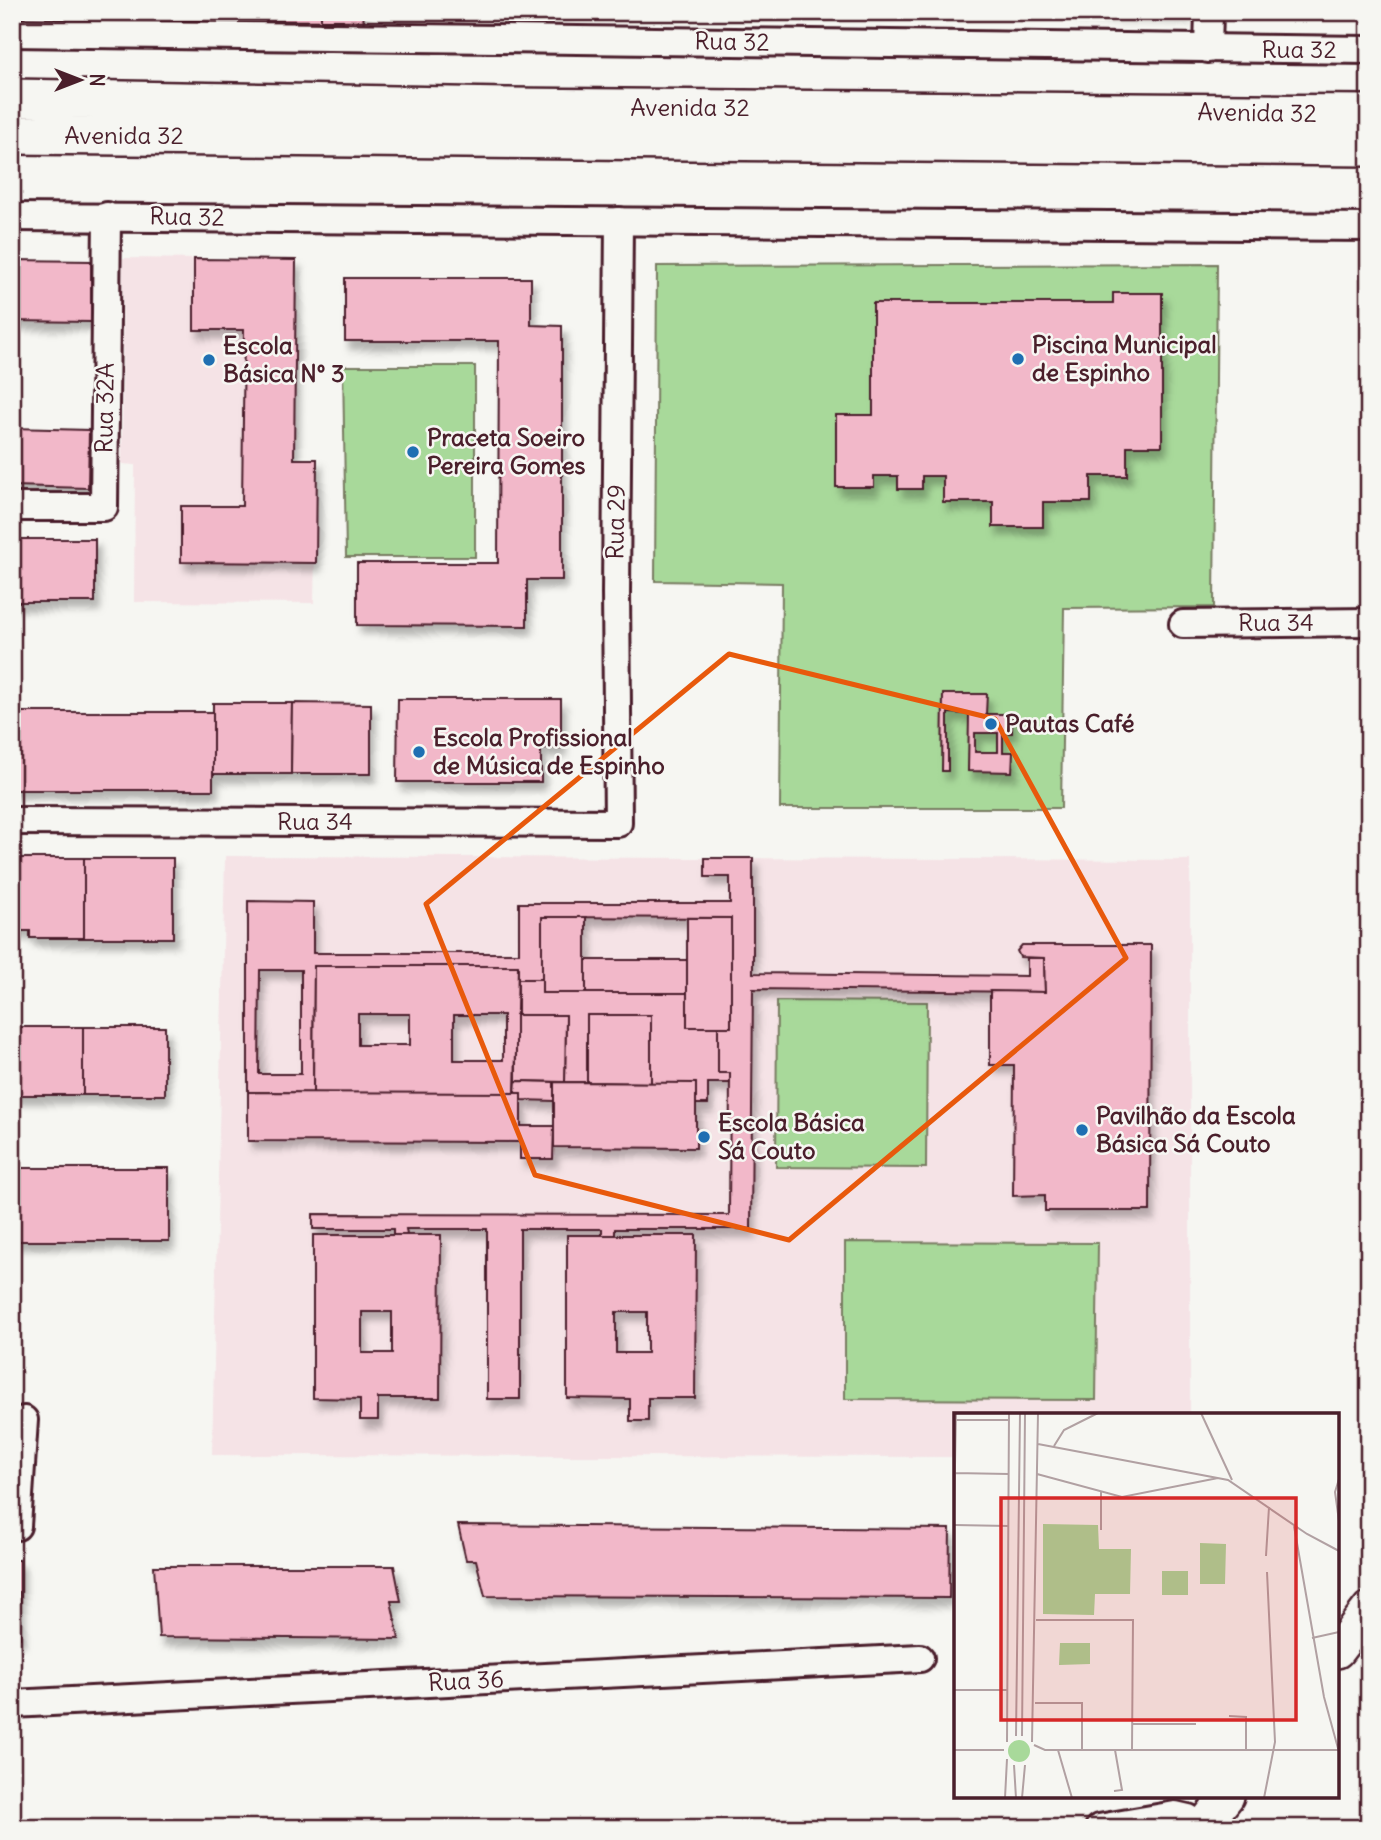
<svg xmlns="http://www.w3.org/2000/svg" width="1381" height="1840" font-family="Delius,sans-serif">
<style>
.built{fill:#f5e3e6}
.green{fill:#a8d99a;stroke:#797c62;stroke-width:2}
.building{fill:#f2b8c9;stroke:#4a1f2b;stroke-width:2;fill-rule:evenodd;filter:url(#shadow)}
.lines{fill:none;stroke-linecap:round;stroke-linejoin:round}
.minor-casing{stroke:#4a1f2b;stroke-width:32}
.tertiary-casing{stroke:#4a1f2b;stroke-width:38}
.secondary-casing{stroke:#4a1f2b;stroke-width:42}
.minor{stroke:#f6f6f2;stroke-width:26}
.tertiary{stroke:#f6f6f2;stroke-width:33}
.secondary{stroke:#f6f6f2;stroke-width:37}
.marked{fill:none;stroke:#e8590c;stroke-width:5;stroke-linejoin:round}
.poi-dot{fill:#1f6fb2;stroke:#f6f6f2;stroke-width:2.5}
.labels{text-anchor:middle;stroke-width:5;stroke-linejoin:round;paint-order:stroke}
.street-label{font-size:24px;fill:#4a1f2b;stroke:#f6f6f2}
.poi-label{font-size:24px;font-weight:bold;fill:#4a1f2b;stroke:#f6f6f2;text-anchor:start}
.inset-road{fill:none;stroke:#b1a0a2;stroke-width:2}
.view{fill:#d62828;fill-opacity:0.15;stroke:#d62828;stroke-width:3.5}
.inset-edge{fill:none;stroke:#4a1f2b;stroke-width:3.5}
</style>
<defs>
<filter id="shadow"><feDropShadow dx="4.5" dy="8" stdDeviation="3.5" flood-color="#0004"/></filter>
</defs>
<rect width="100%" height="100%" fill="#f6f6f2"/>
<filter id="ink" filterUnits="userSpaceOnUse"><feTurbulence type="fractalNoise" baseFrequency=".0143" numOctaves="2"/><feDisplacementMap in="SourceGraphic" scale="14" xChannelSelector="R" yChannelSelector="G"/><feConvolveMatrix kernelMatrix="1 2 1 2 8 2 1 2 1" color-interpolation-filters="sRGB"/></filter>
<g filter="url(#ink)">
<g class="built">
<path d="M 123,258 L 296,260 L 294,459 L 317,459 L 314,603 L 134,602 L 135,465 L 122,464 Z"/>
<path d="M 225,856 L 1190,860 L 1190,1415 L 956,1415 L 956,1457 L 212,1455 Z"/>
</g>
<g class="green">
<path d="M 1217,264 L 1214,607 L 1064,608 L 1061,808 L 780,808 L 782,583 L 655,581 L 657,266 Z"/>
<path d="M 343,366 L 475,366 L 475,557 L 346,557 Z"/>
<path d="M 777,1001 L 927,1002 L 926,1168 L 776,1167 Z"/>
<path d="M 845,1242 L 1098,1243 L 1096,1400 L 845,1399 Z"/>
</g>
<g class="building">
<path d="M 216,12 L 321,12 L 321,26 L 216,25 Z"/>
<path d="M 321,12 L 363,12 L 364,27 L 343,27 L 343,20 L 321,20 Z"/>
<path d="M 1072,12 L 1186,12 L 1186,14 Z"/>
<path d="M 194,259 L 296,260 L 294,459 L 317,459 L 316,563 L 181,562 L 181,506 L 242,506 L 244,330 L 194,330 Z"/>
<path d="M 12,260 L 91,261 L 91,322 L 12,321 Z"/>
<path d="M 345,278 L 531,278 L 531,325 L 562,326 L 562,580 L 527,580 L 527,626 L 357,625 L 357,563 L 498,563 L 499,341 L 345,341 Z"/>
<path d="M 1113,293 L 1162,293 L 1162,446 L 1127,446 L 1127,476 L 1091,476 L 1091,502 L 1043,502 L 1043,527 L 993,527 L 993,502 L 943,502 L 943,476 L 922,476 L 922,489 L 898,489 L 898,476 L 874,476 L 874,487 L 836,487 L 836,415 L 873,415 L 873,303 L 1113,303 Z"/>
<path d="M 12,428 L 89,430 L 88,488 L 12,486 Z"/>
<rect x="12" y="539" width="83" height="63"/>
<path d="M 943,694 L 987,694 L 986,714 L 1012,714 L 1012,733 L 1003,733 L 1003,752 L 1013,752 L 1012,772 L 968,771 L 969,714 L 948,713 L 948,771 L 942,771 ZM 975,733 L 998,733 L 998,752 L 975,752 Z"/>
<path d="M 398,699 L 561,699 L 561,748 L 541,748 L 541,782 L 397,782 Z"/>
<path d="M 213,703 L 292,703 L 291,774 L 213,774 Z"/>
<path d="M 292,703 L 371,704 L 371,774 L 291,774 Z"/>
<rect x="12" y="712" width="201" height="78"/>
<path d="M 12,858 L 84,858 L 84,938 L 30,938 L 30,931 L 12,931 Z"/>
<rect x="84" y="858" width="89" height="80"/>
<path d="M 705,858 L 753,858 L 753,973 L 1027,976 L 1027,958 L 1044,958 L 1045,992 L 753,989 L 751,1229 L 615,1229 L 615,1235 L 602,1235 L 602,1229 L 520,1229 L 520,1399 L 487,1399 L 487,1229 L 406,1229 L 407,1235 L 393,1235 L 393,1229 L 313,1229 L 313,1214 L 729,1215 L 730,1073 L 718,1073 L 718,1027 L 731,1027 L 731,918 L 542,917 L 542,979 L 518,979 L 518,966 L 314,966 L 313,1093 L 248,1092 L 248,901 L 313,902 L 313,953 L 519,953 L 519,903 L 730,903 L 730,877 L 705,877 ZM 260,970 L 301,970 L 301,1074 L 259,1074 Z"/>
<rect x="542" y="917" width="44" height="76"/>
<rect x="687" y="918" width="44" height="109"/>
<path d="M 1022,945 L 1151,945 L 1150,1211 L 1045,1211 L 1045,1195 L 1013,1196 L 1014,1065 L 990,1065 L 990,991 L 1045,992 L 1044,958 L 1020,957 L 1017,951 Z"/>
<rect x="586" y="960" width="101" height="33"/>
<path d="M 314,966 L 518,966 L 515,1093 L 313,1093 ZM 358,1014 L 410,1014 L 410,1045 L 358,1045 ZM 454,1015 L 503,1015 L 503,1060 L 454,1060 Z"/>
<path d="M 518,979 L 542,979 L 542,993 L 687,993 L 687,1027 L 718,1027 L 718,1073 L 730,1073 L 730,1083 L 708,1083 L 708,1104 L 696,1104 L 696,1083 L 651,1083 L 651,1015 L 587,1015 L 587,1082 L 565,1082 L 566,1015 L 518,1015 Z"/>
<path d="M 516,1015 L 566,1015 L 565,1082 L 516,1081 Z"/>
<path d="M 587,1015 L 651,1015 L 651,1083 L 587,1082 Z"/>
<rect x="12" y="1027" width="71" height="68"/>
<rect x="83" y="1027" width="82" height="68"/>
<path d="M 516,1081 L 554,1082 L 554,1101 L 521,1100 L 521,1093 L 515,1093 Z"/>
<path d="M 554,1082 L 696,1083 L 696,1148 L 554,1147 Z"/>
<path d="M 248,1092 L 521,1093 L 521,1126 L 554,1126 L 553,1159 L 520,1159 L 520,1142 L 248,1141 Z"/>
<rect x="12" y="1168" width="157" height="73"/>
<path d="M 313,1235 L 441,1235 L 440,1398 L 378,1398 L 378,1420 L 360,1420 L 360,1399 L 313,1398 ZM 362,1312 L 392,1312 L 392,1353 L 362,1353 Z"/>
<path d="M 567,1235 L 696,1235 L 695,1398 L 648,1398 L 648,1421 L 630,1421 L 630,1399 L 567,1398 ZM 616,1312 L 647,1312 L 647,1353 L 616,1353 Z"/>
<path d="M 458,1525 L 950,1529 L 949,1598 L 485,1596 L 476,1560 L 466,1560 Z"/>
<rect x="12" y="1560" width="8" height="78"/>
<path d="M 154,1566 L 394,1566 L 401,1601 L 391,1601 L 399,1639 L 159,1637 Z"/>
</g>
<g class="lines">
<g class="minor-casing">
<g id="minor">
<path d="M 12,33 L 1369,50"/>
<path d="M 1208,49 L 1209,12"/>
<path d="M 12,217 L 1369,227"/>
<path d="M 12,507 L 104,507 L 107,216"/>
<path d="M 1183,624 L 1369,622"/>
<path d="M 12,821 L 618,823 L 616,593 L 619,221"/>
<path d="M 12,1526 L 17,1526 L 24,1420"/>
<path d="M 12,1704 L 920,1658"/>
<path d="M 1099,1828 L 1175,1815 L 1188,1818 L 1203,1827"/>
</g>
</g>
<g class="tertiary-casing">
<g id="tertiary">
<path d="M 1337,1651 L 1369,1609"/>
<path d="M 1202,1828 L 1227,1796"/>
</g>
</g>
<g class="secondary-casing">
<g id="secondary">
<path d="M 12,98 L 506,107 L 1369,114"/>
<path d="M 12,135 L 1369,147"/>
</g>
</g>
<use href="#minor" class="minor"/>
<use href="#tertiary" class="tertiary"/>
<use href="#secondary" class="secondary"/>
</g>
</g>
<path class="marked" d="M 729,654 L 995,719 L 1126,958 L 789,1240 L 535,1175 L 426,904 Z"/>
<g class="poi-dot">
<circle cx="1018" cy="359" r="7"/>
<circle cx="209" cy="360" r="7"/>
<circle cx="413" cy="452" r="7"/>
<circle cx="991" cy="724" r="7"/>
<circle cx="419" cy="752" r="7"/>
<circle cx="1082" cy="1130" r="7"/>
<circle cx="704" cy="1137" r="7"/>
</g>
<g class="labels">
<g class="street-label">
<text transform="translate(732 42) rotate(1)" y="8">Rua 32</text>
<text x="1299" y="58">Rua 32</text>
<text x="690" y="116">Avenida 32</text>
<text transform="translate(1257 113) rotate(1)" y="8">Avenida 32</text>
<text x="124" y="144">Avenida 32</text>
<text transform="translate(187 217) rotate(1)" y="8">Rua 32</text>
<text transform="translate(105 408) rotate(-89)" y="8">Rua 32A</text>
<text transform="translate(616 522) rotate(-89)" y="8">Rua 29</text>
<text x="1276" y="631">Rua 34</text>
<text x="315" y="830">Rua 34</text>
<text transform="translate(466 1681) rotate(-3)" y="8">Rua 36</text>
</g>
<g class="poi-label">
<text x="1032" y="353">Piscina Municipal<tspan x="1032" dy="28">de Espinho</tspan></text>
<text x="223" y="354">Escola<tspan x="223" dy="28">Básica Nº 3</tspan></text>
<text x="427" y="446">Praceta Soeiro<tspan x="427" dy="28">Pereira Gomes</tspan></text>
<text x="1005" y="732">Pautas Café</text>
<text x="433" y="746">Escola Profissional<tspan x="433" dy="28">de Música de Espinho</tspan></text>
<text x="1096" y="1124">Pavilhão da Escola<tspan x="1096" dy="28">Básica Sá Couto</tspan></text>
<text x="718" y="1131">Escola Básica<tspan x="718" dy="28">Sá Couto</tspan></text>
</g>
</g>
<g transform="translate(954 1413)">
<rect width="385" height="385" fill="#f6f6f2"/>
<path d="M 89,111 L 144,112 L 145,136 L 177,136 L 176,181 L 141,181 L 140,202 L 89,201 ZM 246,130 L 272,131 L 271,171 L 246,171 ZM 208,158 L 234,158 L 234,182 L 208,182 ZM 106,230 L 136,230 L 136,251 L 105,252 ZM54 338a11 11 0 1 1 22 0a11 11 0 1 1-22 0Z" fill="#a8d99a"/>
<path class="inset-road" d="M 247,0 L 278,67M 0,7 L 55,7M 84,31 L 274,67 L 353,121 L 385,138M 100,33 L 110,17 L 144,0M 0,60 L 55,61M 83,61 L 168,84 L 264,65M 385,66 L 381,79 L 385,108M 147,78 L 147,117M 0,104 L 2,0M 0,112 L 55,113M 340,113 L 370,284 L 385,339M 312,143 L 315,94M 82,207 L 179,207 L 178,337M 358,225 L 385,219M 0,277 L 53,277M 81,290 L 128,290 L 128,337M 275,303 L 292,304 L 292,337M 178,311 L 242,311M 62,323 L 66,0M 68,323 L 71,0M 53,329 L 55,0M 78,329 L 84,0M 80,332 L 91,337 L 385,337M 0,337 L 50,337M 104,337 L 118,385M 60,352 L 62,385M 160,378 L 168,377 L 161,337M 51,385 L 53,346M 68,385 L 71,352M 310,385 L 321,329 L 313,159"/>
<path class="view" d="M 47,85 L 342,85 L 342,307 L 47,307 Z"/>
<rect width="385" height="385" class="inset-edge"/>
</g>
<rect width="1381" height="1840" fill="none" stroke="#f6f6f2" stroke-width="42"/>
<rect x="21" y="21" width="1339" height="1798" fill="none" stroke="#4a1f2b" stroke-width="2.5" filter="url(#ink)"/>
<g transform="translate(80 80) rotate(90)" stroke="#f6f6f2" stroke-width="5" paint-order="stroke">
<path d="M0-5L12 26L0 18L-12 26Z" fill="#4a1f2b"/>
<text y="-10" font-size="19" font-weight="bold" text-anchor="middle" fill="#4a1f2b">N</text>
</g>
</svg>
